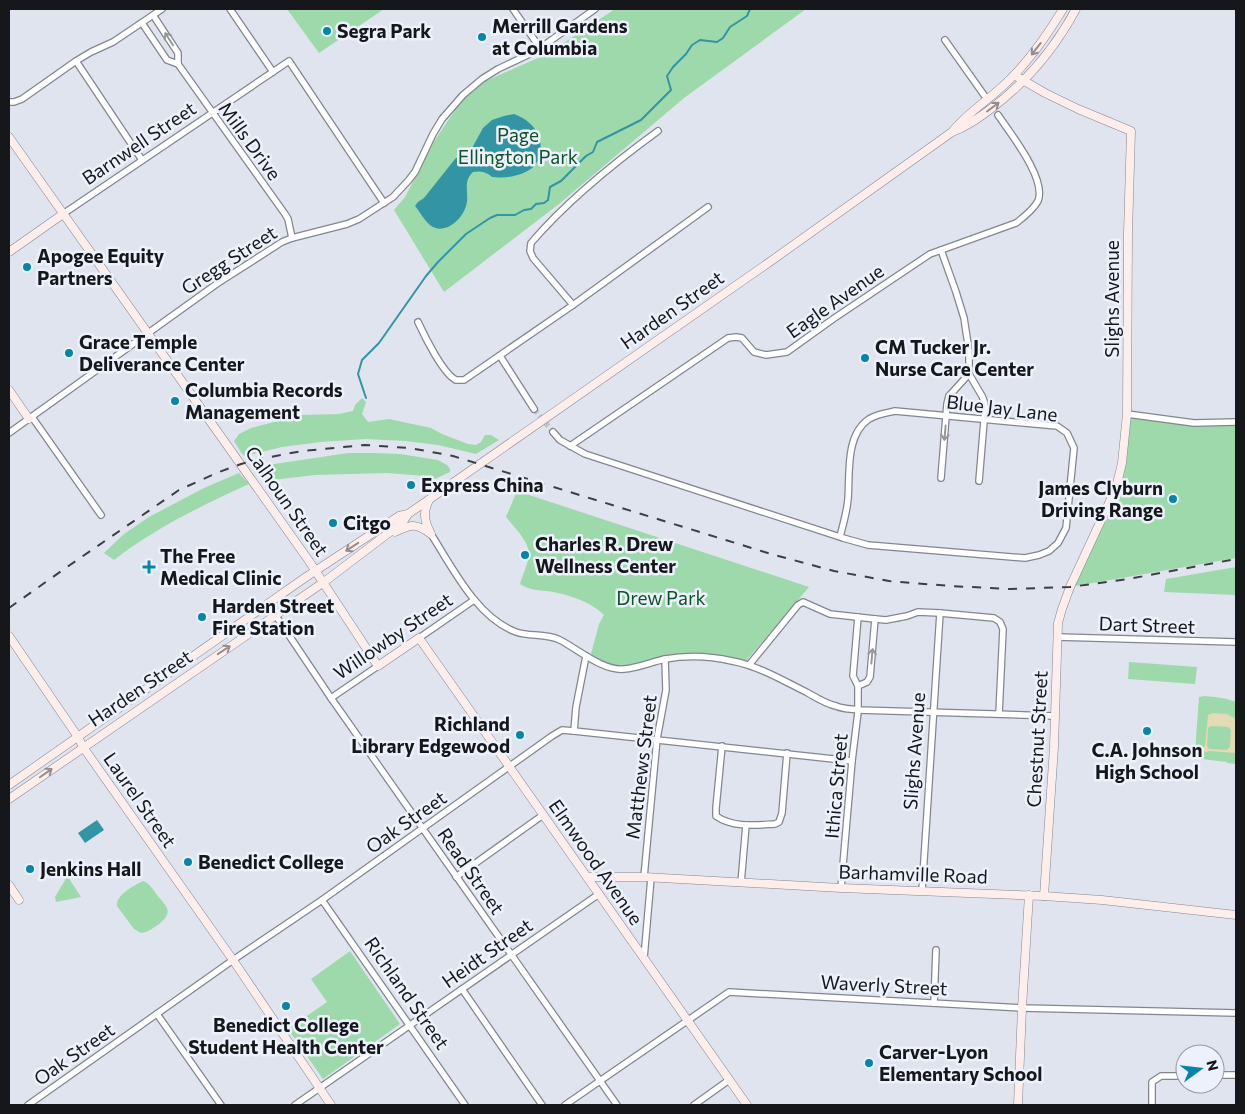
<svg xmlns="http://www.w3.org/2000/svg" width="1245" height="1114" font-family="Commissioner,sans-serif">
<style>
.green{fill:#9dd9ab}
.sand{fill:#e4dab5;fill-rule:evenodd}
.water{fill:#3395a3}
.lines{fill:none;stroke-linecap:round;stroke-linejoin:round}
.stream{stroke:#3395a3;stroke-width:2}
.street-tunnel{stroke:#c2c5ce;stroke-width:5.5;stroke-dasharray:5.5 3;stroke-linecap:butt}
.street-casing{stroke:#83868f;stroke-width:8}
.secondary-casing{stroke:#83868f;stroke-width:9}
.street{stroke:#fff;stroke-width:5.5}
.secondary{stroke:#feeeeb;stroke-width:8}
.rail{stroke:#3c3e42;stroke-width:2;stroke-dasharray:9 9;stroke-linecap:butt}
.oneway{stroke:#969798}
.oneway2{stroke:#958d8d}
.poi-dot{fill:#0585a9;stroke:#edf1fb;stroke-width:2}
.labels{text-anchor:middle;stroke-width:5;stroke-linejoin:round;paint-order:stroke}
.poi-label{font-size:19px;font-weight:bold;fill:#15171a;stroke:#edf1fb;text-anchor:start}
.park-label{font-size:19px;fill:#0d5328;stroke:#edf1fb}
.street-label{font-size:19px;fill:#15171a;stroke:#edf1fb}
</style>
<rect width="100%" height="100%" fill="#e0e4ee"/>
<g class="green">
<path d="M 287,9 L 384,9 L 319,53 Z"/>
<path d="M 615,9 L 806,9 L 684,98 L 559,204 L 444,292 L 394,210 L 405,197 L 435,140 L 470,88 L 547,54 Z"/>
<path d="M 362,398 L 366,402 L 362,414 L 368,422 L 389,419 L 431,428 L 442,434 L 468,444 L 476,445 L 481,442 L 485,435 L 491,435 L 499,440 L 476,454 L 438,445 L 405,441 L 365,439 L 321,442 L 282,447 L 245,456 L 242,454 L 234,441 L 239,434 L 251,428 L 301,415 L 339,414 L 353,411 L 355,405 Z"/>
<path d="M 1127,414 L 1194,423 L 1236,422 L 1236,558 L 1070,587 L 1116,485 Z"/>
<path d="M 348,453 L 374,453 L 400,454 L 438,460 L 447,465 L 450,469 L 450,472 L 435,479 L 425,476 L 387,473 L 315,475 L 272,480 L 259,476 L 261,470 L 268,465 Z"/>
<path d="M 239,473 L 249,484 C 201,506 155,528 114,560 L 104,553 L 124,534 L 149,517 L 204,488 Z"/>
<path d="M 517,491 L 809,587 L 746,661 C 724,655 700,652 677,654 C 645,658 620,677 591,654 L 599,624 L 604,615 C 590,601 567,594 547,591 C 537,590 529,590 520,584 C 522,577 529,561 529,554 C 529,541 513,526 506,517 Z"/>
<path d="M 1236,567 L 1236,595 L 1164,592 L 1166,579 Z"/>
<path d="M 1129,662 L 1197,667 L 1195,684 L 1128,679 Z"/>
<path d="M 1205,696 C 1216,697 1226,698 1236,702 L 1236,764 L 1227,763 L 1227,762 L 1201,759 L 1195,753 L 1199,697 Z"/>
<path d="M 68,875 L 68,877 L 81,897 L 56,902 L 55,897 Z"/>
<path d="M 143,881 C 149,883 153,889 157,895 C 167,907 174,912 159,924 C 153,928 149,932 141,933 L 134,929 L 117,906 C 116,895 133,886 143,881 Z"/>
<path d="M 350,951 L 400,1024 L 323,1079 L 288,1029 L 327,1002 L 311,979 Z"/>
</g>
<path class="sand" d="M 1213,713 L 1227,714 L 1236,719 L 1236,753 L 1209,751 L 1206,752 L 1203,751 L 1203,748 L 1205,746 L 1208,715 ZM 1211,726 L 1228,727 L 1231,730 L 1230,747 L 1227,750 L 1209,749 L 1207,746 L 1208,728 Z"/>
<g class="water">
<path d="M 514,114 C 527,119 537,127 540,141 C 542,149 540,160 534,166 C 526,175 506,179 494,177 C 490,177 492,176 488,174 C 483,171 478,171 473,172 C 471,174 469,176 468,179 C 465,187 469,197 466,206 C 462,220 444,236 430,225 C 424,220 420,212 415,206 L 418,202 L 424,198 L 455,159 L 472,148 L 483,128 L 492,120 L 504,116 Z"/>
<path d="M 97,820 L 104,830 L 85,843 L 78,833 Z"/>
</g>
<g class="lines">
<path class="stream" d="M 366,398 L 358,374 L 362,360 L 379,343 L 426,276 L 438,262 L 466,234 L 490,218 L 497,215 L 515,215 L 524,210 L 531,209 L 536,204 L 544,203 L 548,200 L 550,187 L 561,181 L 586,156 L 593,152 L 597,142 L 641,120 L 671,90 L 667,76 L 673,67 L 686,54 L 692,45 L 700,40 L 717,42 L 723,38 L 730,27 L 747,16 L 750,9"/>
<path class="street-tunnel" d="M 534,409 L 553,432"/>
<g class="street-casing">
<g id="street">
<path d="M 230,9 L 273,72"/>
<path d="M 513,9 L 540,48"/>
<path d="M 153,15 L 178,53 L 178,64"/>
<path d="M 142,23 L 167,60 L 178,64 L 285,214 L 288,219 L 292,238"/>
<path d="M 945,40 L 984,95"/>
<path d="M 76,61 L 142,160"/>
<path d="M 9,102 L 14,102 L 22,99 L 76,61 L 91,52 L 113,42 L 162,9"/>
<path d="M 63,214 L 289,61 L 384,203"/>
<path d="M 941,250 L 956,292 L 964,318 L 969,351 L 969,374 L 982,396 L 984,401 L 985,409 L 979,481"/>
<path d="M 573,305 L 533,258 L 530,251 L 531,243 C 566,202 614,163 658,131"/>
<path d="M 418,322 C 424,335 443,374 456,380 C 457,380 463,380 464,380 L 573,305 L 708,207"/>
<path d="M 500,356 L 534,409"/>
<path d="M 1127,414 L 1194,423 L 1236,422"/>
<path d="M 32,417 L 101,515"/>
<path d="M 553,432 L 560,440 L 585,454 L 843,538 L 868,545 L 1025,558 L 1039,555 L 1049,551 L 1058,543 L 1066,528 L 1074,448 L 1067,433 L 1057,426 L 895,411 C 886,413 877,414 869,419 C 845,435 850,474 848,499 C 847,512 843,524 840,537"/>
<path d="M 9,433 L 218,283 L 282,242 L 292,238 L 347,224 L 359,219 L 393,197 L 408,181 L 415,172 L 433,134 L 442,119 L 463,95 L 482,79 L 498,69 L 536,51 L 595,9"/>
<path d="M 570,446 L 728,338 L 736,337 L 742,338 L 754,352 L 766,355 L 787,352 L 833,319 L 930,254 L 1016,223 C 1024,217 1033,210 1038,201 C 1047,179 1010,133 998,115"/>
<path d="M 941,478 L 947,404 L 949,396 L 969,374"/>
<path d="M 431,534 C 452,567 477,618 516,632 C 530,637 545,633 560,640 C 579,650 603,671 624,669 C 638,668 651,662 665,659 C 687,655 710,656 732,661 C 759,666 784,681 808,693 C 817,698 826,704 836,706 C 843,709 851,709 858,710 L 1055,716"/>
<path d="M 268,604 L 331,698 L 617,1105"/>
<path d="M 1057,637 L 1236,642"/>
<path d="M 419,638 L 474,600"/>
<path d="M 749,665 L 798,605 L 803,602 L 830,614 L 875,619 L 886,620 L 907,616 L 918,612 L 940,613 L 994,618 L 1000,622 L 1003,629 L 999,714"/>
<path d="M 858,686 L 867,682 L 870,677 L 875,619"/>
<path d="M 331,698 L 378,666"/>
<path d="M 574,731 L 576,707 L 586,656"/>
<path d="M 722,746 L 716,808 L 716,816 C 733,828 756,825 775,824 L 779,822 L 782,813 L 787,753"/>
<path d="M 456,877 L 543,815"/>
<path d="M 644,877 L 657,739 L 666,690 L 665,659"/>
<path d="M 741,883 L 746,825"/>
<path d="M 841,888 L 852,761 L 858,712 L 858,686 L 853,676 L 858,617"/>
<path d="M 922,891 L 940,613"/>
<path d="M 322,900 L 465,1105"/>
<path d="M 644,958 L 651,878"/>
<path d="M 462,989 L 542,1105"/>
<path d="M 934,1003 L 936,950"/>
<path d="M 157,1014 L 221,1105"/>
<path d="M 1215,1075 L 1236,1075"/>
<path d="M 28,1105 L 233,960 L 322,900 L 552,736 L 562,730 L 574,731 L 852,761"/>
<path d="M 295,1105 L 599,894"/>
<path d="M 565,1105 L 729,992 L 1022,1008 L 1236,1013"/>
<path d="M 694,1105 L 729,1080"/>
<path d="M 1152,1105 L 1152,1082 L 1161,1076 L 1185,1076"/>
</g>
</g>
<g class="secondary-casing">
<g id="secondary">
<path d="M 1014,75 L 1045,93 L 1078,109 L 1131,131 L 1128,233 L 1127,414 L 1122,463 L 1116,488 L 1070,587 L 1062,609 L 1058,623 L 1054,747 L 1044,896"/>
<path d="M 952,132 C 966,114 987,101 1004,85 C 1028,63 1046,37 1063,9"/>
<path d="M 9,137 L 309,561 L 378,666 L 419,638 L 747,1105"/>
<path d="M 9,252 L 63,214"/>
<path d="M 9,390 L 29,419"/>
<path d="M 429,500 C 423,512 424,520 430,532"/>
<path d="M 395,532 C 412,524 416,523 431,534"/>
<path d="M 9,636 L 78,737 L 83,747 L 233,960 L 331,1105"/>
<path d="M 9,785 L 306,577 L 399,516 L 408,514 L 424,503 L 771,261 L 952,132 C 966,127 977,119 988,111 C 1026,83 1054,50 1076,9"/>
<path d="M 9,799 L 324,582 L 403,522 L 408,514"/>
<path d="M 587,877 L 644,877 L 841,888 L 1044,896 L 1102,900 L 1236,915"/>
<path d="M 9,885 L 19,900"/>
<path d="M 1018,1105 L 1022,1008 L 1029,895"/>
</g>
</g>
<use href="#street" class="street"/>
<use href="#secondary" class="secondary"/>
<path class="rail" d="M 9,608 L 67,567 L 179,490 L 219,472 L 241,464 L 265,458 L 302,451 L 365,445 L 410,448 L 453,456 L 771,554 L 834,571 L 889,581 L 950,586 L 1010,589 L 1070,587 L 1128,579 L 1236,559"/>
</g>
<defs><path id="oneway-shaft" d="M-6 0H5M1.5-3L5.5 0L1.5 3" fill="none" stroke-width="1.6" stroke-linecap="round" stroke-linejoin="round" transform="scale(1.25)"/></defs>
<g class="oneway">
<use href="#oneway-shaft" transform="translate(169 39) rotate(-123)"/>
<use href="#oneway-shaft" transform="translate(945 433) rotate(95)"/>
<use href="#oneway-shaft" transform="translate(872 656) rotate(-85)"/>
</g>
<g class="oneway2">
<use href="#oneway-shaft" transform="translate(1036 49) rotate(128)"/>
<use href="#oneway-shaft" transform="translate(993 107) rotate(-37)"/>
<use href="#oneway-shaft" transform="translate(352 547) rotate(147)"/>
<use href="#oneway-shaft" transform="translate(224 650) rotate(-34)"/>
<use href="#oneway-shaft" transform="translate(46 773) rotate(-35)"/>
</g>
<g class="poi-dot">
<circle cx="327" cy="31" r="5"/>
<circle cx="482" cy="37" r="5"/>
<circle cx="27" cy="267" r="5"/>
<circle cx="69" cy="353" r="5"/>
<circle cx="865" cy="358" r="5"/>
<circle cx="175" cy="401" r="5"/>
<circle cx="411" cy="485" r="5"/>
<circle cx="1173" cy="499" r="5"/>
<circle cx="333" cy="523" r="5"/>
<circle cx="525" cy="555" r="5"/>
<path d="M146.5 559.5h5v5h5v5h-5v5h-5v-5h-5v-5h5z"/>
<circle cx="202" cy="617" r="5"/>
<circle cx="1147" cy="731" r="5"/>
<circle cx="520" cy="735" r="5"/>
<circle cx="188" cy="862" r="5"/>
<circle cx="30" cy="869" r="5"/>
<circle cx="286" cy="1006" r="5"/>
<circle cx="869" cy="1063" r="5"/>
</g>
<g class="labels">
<g class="poi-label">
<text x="492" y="33">Merrill Gardens<tspan x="492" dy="22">at Columbia</tspan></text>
<text x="337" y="38">Segra Park</text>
<text x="37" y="263">Apogee Equity<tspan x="37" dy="22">Partners</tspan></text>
<text x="79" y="349">Grace Temple<tspan x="79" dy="22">Deliverance Center</tspan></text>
<text x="875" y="354">CM Tucker Jr.<tspan x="875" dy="22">Nurse Care Center</tspan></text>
<text x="185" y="397">Columbia Records<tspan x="185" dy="22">Management</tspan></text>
<text x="421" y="492">Express China</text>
<text x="1163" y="495" text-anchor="end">James Clyburn<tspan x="1163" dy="22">Driving Range</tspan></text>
<text x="343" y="530">Citgo</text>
<text x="535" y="551">Charles R. Drew<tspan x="535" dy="22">Wellness Center</tspan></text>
<text x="160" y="563">The Free<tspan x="160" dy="22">Medical Clinic</tspan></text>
<text x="212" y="613">Harden Street<tspan x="212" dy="22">Fire Station</tspan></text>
<text x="510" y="731" text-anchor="end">Richland<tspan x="510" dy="22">Library Edgewood</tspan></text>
<text x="1147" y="757" text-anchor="middle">C.A. Johnson<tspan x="1147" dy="22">High School</tspan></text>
<text x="198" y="869">Benedict College</text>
<text x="40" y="876">Jenkins Hall</text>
<text x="286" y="1032" text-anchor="middle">Benedict College<tspan x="286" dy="22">Student Health Center</tspan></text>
<text x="879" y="1059">Carver-Lyon<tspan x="879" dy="22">Elementary School</tspan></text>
</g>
<g class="park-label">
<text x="518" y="142">Page<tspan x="518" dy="22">Ellington Park</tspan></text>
<text x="661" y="605">Drew Park</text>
</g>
<g class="street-label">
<text transform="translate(250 141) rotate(54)" y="7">Mills Drive</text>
<text transform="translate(139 143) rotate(-34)" y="7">Barnwell Street</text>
<text transform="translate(229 260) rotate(-33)" y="7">Gregg Street</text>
<text transform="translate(1112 299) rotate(-90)" y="7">Slighs Avenue</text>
<text transform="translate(835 301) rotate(-35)" y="7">Eagle Avenue</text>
<text transform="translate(672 310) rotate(-35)" y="7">Harden Street</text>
<text transform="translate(1002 408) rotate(7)" y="7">Blue Jay Lane</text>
<text transform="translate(287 501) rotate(55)" y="7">Calhoun Street</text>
<text transform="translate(1147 625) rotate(2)" y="7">Dart Street</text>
<text transform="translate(393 636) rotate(-34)" y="7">Willowby Street</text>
<text transform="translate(140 688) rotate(-34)" y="7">Harden Street</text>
<text transform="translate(1037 739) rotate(-87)" y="7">Chestnut Street</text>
<text transform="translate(914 751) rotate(-86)" y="7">Slighs Avenue</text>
<text transform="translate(641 767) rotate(-83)" y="7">Matthews Street</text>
<text transform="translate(836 786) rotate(-85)" y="7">Ithica Street</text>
<text transform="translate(140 800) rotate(55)" y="7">Laurel Street</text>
<text transform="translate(406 822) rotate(-35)" y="7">Oak Street</text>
<text transform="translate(596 862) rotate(55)" y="7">Elmwood Avenue</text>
<text transform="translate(471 871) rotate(55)" y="7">Read Street</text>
<text transform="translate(913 874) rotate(2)" y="7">Barhamville Road</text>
<text transform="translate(487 953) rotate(-35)" y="7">Heidt Street</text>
<text transform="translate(884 985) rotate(3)" y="7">Waverly Street</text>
<text transform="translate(407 993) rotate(55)" y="7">Richland Street</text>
<text transform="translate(74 1054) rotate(-35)" y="7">Oak Street</text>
</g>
</g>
<rect width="1245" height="1114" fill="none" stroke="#15171a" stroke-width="20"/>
<g transform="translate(1200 1069) rotate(75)"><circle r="24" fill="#edf1fb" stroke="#979aa1"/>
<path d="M0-4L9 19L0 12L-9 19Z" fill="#0585a9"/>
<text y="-8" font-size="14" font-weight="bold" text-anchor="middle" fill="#15171a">N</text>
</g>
</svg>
